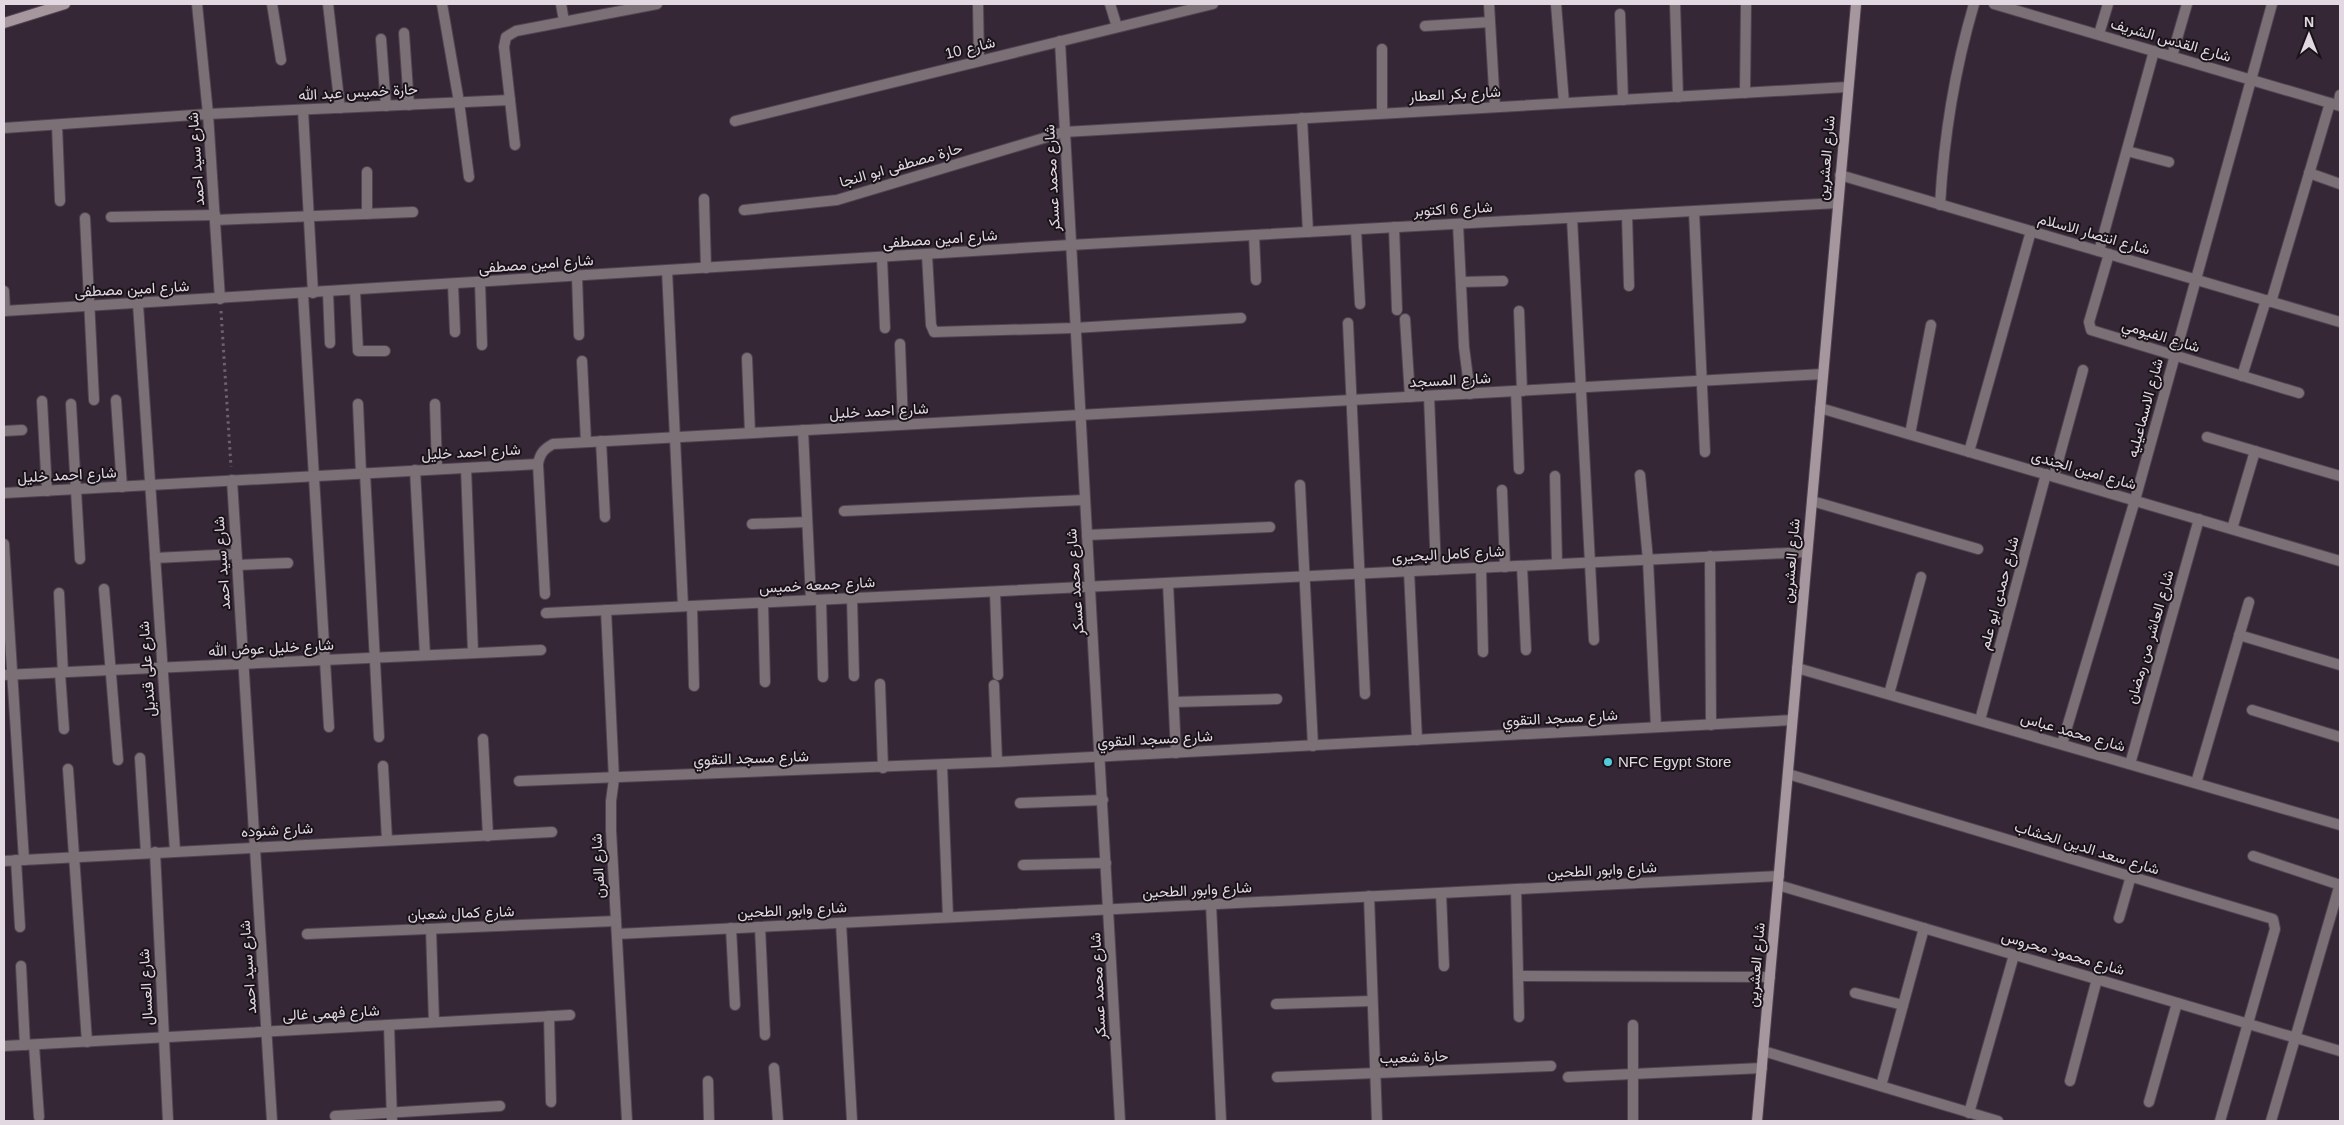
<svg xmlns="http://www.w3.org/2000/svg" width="2344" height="1125" font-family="Arial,Vazirmatn,sans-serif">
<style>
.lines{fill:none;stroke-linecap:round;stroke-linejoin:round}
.minor-casing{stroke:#514352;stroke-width:12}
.secondary-casing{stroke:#514352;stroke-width:12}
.path{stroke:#6e626f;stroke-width:3;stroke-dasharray:2.5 4;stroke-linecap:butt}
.minor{stroke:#7a7075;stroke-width:10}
.secondary{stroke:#a6969e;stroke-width:10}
.poi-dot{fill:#53cbda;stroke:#191319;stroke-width:2}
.labels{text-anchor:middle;stroke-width:4;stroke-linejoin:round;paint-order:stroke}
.street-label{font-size:15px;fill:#e1d8e2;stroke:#191319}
.poi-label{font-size:15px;fill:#e1d8e2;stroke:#191319;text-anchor:start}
</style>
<rect width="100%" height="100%" fill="#352736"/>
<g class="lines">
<g class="minor-casing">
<g id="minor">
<path d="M 197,4 L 208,114 L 220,299"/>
<path d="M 272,4 L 281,60"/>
<path d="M 328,4 L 340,108"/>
<path d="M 442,4 L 459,102 L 469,177"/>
<path d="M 561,4 L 564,21"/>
<path d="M 978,4 L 979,61"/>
<path d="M 1110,4 L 1117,27"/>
<path d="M 1489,4 L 1495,107"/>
<path d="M 1556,4 L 1564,103"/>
<path d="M 1675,4 L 1678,97"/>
<path d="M 1994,4 L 2340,106"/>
<path d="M 1620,14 L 1623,100"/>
<path d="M 1425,26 L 1490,22"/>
<path d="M 404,33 L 409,105"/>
<path d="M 2099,34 L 2108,4"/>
<path d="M 381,39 L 386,106"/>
<path d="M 1060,41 C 1077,401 1101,761 1120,1121"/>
<path d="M 1382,49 L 1382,113"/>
<path d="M 2172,56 L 2187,4"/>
<path d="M 1745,93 L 1746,4"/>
<path d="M 2338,105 L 2340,95"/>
<path d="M 303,110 L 313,293"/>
<path d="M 1302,118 L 1308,232"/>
<path d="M 735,121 L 1213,4"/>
<path d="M 57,125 L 60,201"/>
<path d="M 4,128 L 208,114 L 510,100"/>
<path d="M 515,145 L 504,47 L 506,37 L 516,31 L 657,4"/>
<path d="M 2127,151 L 2169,162"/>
<path d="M 367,172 L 367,214"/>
<path d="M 2309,173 L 2340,184"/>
<path d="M 1840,175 L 2340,322"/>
<path d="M 704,199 L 706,268"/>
<path d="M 1940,205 C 1944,134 1954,72 1974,4"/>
<path d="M 744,210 L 837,200 L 1064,132 L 1847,87"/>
<path d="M 1694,211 L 1705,452"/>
<path d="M 1627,215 L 1629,286"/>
<path d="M 111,217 L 215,215"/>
<path d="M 85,218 L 94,400"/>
<path d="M 1572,218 L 1594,640"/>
<path d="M 215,220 L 413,212"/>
<path d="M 1458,224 L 1464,347 L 1470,394"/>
<path d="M 1394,227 L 1397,310"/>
<path d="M 1356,230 L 1360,304"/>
<path d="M 1254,235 L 1256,280"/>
<path d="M 2099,251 L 2154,51"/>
<path d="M 2109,254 L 2089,322 L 2091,330 L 2299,393"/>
<path d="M 927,255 L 931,325 L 934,332 L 1074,328 L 1241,318"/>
<path d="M 882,258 L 885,328"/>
<path d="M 667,270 L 683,606"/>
<path d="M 577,276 L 579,335"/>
<path d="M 480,282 L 482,345"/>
<path d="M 1461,282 L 1503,281"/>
<path d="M 453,284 L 455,332"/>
<path d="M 4,291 L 5,311"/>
<path d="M 355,291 L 358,351 L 385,351"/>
<path d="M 328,292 L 330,343"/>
<path d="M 303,294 L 329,727"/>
<path d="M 2271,302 L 2330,103"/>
<path d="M 138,304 L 175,851"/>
<path d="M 4,311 L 1070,245 L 1838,203"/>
<path d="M 1519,311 L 1522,391"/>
<path d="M 1405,319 L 1410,397"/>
<path d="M 1348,323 L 1365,694"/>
<path d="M 900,344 L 903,424"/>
<path d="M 747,358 L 750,433"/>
<path d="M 582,361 L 586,442"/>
<path d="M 2242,376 L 2266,300"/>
<path d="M 1516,391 L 1519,469"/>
<path d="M 1429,396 L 1436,570"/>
<path d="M 116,400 L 122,487"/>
<path d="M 42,401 L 47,491"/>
<path d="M 71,404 L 80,559"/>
<path d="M 358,404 L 361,473"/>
<path d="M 435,404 L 437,469"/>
<path d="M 1820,408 L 2340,561"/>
<path d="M 803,430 L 811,600"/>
<path d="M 4,431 L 22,430"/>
<path d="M 1910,434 L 1931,325"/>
<path d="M 2207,437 L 2340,476"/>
<path d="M 601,441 L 605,517"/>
<path d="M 1969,452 L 2031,231"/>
<path d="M 538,464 L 545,594"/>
<path d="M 466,468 L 473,652"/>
<path d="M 415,470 L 425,655"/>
<path d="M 365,473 L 379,737"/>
<path d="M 1640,475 L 1648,560 L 1656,727"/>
<path d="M 1555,476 L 1557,564"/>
<path d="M 2054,476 L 2083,370"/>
<path d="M 232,480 L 272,1121"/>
<path d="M 1300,485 L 1313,746"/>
<path d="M 1502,490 L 1505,567"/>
<path d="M 4,493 L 538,464 C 540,453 544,449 553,444 L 1823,374"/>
<path d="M 1812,501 L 1978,549"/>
<path d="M 844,511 L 1084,500"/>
<path d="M 752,524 L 807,522"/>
<path d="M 2232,529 L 2255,451"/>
<path d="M 1087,535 L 1270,527"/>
<path d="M 4,544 L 24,860"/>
<path d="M 1710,556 L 1711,725"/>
<path d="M 155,558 L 236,554"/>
<path d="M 237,565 L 288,563"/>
<path d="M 1522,566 L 1526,650"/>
<path d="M 1481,568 L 1483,652"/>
<path d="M 1409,571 L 1417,740"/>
<path d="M 1168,583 L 1176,753"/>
<path d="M 104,589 L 118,760"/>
<path d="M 995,592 L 998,675"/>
<path d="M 59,593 L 63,673"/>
<path d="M 852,598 L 854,676"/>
<path d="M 821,600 L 823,677"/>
<path d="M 763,603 L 765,682"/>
<path d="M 692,606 L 694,686"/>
<path d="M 606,610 L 614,779 L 611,801 L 611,830 L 627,1121"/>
<path d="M 546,613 L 1807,552"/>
<path d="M 2239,635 L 2340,665"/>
<path d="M 1797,668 L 2340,825"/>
<path d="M 60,673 L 64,729"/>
<path d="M 4,675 L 541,650"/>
<path d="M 880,684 L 883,768"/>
<path d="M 994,685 L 997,762"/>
<path d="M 1889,694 L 1921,577"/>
<path d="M 1174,702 L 1277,699"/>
<path d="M 2252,710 L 2340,737"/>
<path d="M 1980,720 L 2046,474"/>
<path d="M 483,739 L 488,836"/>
<path d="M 2062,744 L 2135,500 L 2272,4"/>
<path d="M 140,758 L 146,853"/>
<path d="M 2130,764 L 2199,519"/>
<path d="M 942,765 L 948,917"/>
<path d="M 383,766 L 387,840"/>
<path d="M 68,769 L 87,1042"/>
<path d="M 1788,774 L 2273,919 L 2275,929 L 2220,1121"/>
<path d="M 519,781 L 997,762 L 1792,720"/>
<path d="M 2196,783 L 2249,602"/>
<path d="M 1020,803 L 1103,800"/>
<path d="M 155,852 L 168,1121"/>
<path d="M 2253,856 L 2340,885"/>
<path d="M 16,860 L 20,927"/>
<path d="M 4,861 L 552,832"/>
<path d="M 1023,865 L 1106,863"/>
<path d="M 1778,885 L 2340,1051"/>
<path d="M 1516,889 L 1519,1017"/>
<path d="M 1441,893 L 1444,966"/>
<path d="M 1369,896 L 1377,1121"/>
<path d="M 1211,904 L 1221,1121"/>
<path d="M 2119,918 L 2131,876"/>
<path d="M 841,923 L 852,1121"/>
<path d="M 760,927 L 765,1035"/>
<path d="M 731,928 L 735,1005"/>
<path d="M 431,929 L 434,1022"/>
<path d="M 307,934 L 616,921"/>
<path d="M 617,934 L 1779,876"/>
<path d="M 21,966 L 25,1045"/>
<path d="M 1518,976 L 1770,977"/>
<path d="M 1855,993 L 1903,1005"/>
<path d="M 1276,1004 L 1372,1001"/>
<path d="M 549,1016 L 551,1102"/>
<path d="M 389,1025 L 392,1121"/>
<path d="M 34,1045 L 39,1117"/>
<path d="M 4,1046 L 570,1015"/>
<path d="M 1763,1051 L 1998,1121"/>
<path d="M 774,1068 L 778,1121"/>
<path d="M 1277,1077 L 1551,1066"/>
<path d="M 1568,1077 L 1762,1068"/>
<path d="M 708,1081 L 709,1121"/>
<path d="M 2070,1081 L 2097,979"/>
<path d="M 1881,1086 L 1924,928"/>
<path d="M 2149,1102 L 2177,1003"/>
<path d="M 1969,1113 L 2014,955"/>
<path d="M 335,1116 L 500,1106"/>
<path d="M 1633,1121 L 1633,1025"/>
<path d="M 2271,1121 L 2340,884"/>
</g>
</g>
<g class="secondary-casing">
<g id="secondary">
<path d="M 4,23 L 65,4"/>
<path d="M 1757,1121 L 1856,4"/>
</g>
</g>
<path class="path" d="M 221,311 L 231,467"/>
<use href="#minor" class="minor"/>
<use href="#secondary" class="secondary"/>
</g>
<circle class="poi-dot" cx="1608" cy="762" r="5"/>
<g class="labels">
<g class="street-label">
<text transform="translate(2171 40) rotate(16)" y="5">شارع القدس الشريف</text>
<text transform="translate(970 48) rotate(-14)" y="5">شارع 10</text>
<text transform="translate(358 92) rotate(-3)" y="5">حارة خميس عبد الله</text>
<text transform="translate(1455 94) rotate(-3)" y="5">شارع بكر العطار</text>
<text transform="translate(1826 158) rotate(-85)" y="5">شارع العشرين</text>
<text transform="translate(196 159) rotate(-94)" y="5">شارع سيد احمد</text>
<text transform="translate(901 165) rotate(-16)" y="5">حارة مصطفى ابو النجا</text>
<text transform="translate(1052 178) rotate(-93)" y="5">شارع محمد عسكر</text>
<text transform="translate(1453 209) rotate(-3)" y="5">شارع 6 اكتوبر</text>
<text transform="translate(2094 234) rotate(16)" y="5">شارع انتصار الاسلام</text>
<text transform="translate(940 239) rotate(-4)" y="5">شارع امين مصطفى</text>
<text transform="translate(536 264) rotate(-4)" y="5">شارع امين مصطفى</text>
<text transform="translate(132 289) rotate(-3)" y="5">شارع امين مصطفى</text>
<text transform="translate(2161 336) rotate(17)" y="5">شارع الفيومي</text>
<text transform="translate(1450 380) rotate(-3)" y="5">شارع المسجد</text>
<text transform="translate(2145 408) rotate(-75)" y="5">شارع الاسماعيليه</text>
<text transform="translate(879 411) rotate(-3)" y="5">شارع احمد خليل</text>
<text transform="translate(471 452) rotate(-3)" y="5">شارع احمد خليل</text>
<text transform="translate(2084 470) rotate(16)" y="5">شارع امين الجندى</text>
<text transform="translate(67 475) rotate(-3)" y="5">شارع احمد خليل</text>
<text transform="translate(1448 554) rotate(-3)" y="5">شارع كامل البحيرى</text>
<text transform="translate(1791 561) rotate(-85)" y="5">شارع العشرين</text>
<text transform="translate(222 563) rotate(-94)" y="5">شارع سيد احمد</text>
<text transform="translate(1075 582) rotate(-94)" y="5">شارع محمد عسكر</text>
<text transform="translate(817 585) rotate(-3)" y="5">شارع جمعه خميس</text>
<text transform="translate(1999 593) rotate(-75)" y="5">شارع حمدى ابو علم</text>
<text transform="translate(2150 637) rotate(-74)" y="5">شارع العاشر من رمضان</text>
<text transform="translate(271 648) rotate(-3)" y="5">شارع خليل عوض الله</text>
<text transform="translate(147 669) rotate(-94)" y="5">شارع على قنديل</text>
<text transform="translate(1560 718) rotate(-3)" y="5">شارع مسجد التقوي</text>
<text transform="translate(2073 732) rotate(16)" y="5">شارع محمد عباس</text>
<text transform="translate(1155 739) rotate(-3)" y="5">شارع مسجد التقوي</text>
<text transform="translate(751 758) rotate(-2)" y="5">شارع مسجد التقوي</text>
<text transform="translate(277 830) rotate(-3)" y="5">شارع شنوده</text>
<text transform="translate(2087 848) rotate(17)" y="5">شارع سعد الدين الخشاب</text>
<text transform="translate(598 866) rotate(-93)" y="5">شارع الفرن</text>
<text transform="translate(1602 870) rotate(-3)" y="5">شارع وابور الطحين</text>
<text transform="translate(1197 890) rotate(-3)" y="5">شارع وابور الطحين</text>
<text transform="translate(792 910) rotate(-3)" y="5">شارع وابور الطحين</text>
<text transform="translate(461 913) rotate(-2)" y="5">شارع كمال شعبان</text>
<text transform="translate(2063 953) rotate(16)" y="5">شارع محمود محروس</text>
<text transform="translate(1756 965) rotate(-85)" y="5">شارع العشرين</text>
<text transform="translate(248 967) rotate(-94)" y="5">شارع سيد احمد</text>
<text transform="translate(1098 986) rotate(-93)" y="5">شارع محمد عسكر</text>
<text transform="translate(146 987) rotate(-93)" y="5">شارع العسال</text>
<text transform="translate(331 1013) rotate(-3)" y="5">شارع فهمى غالى</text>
<text transform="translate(1414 1057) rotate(-2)" y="5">حارة شعيب</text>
</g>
<g class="poi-label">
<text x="1618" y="767">NFC Egypt Store</text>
</g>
</g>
<rect width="2344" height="1125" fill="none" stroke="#e1d8e2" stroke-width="10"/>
<g transform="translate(2309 35)" stroke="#191319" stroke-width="4" paint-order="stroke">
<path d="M0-4L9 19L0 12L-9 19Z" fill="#e1d8e2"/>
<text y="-8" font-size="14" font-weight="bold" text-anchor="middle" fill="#e1d8e2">N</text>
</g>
</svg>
